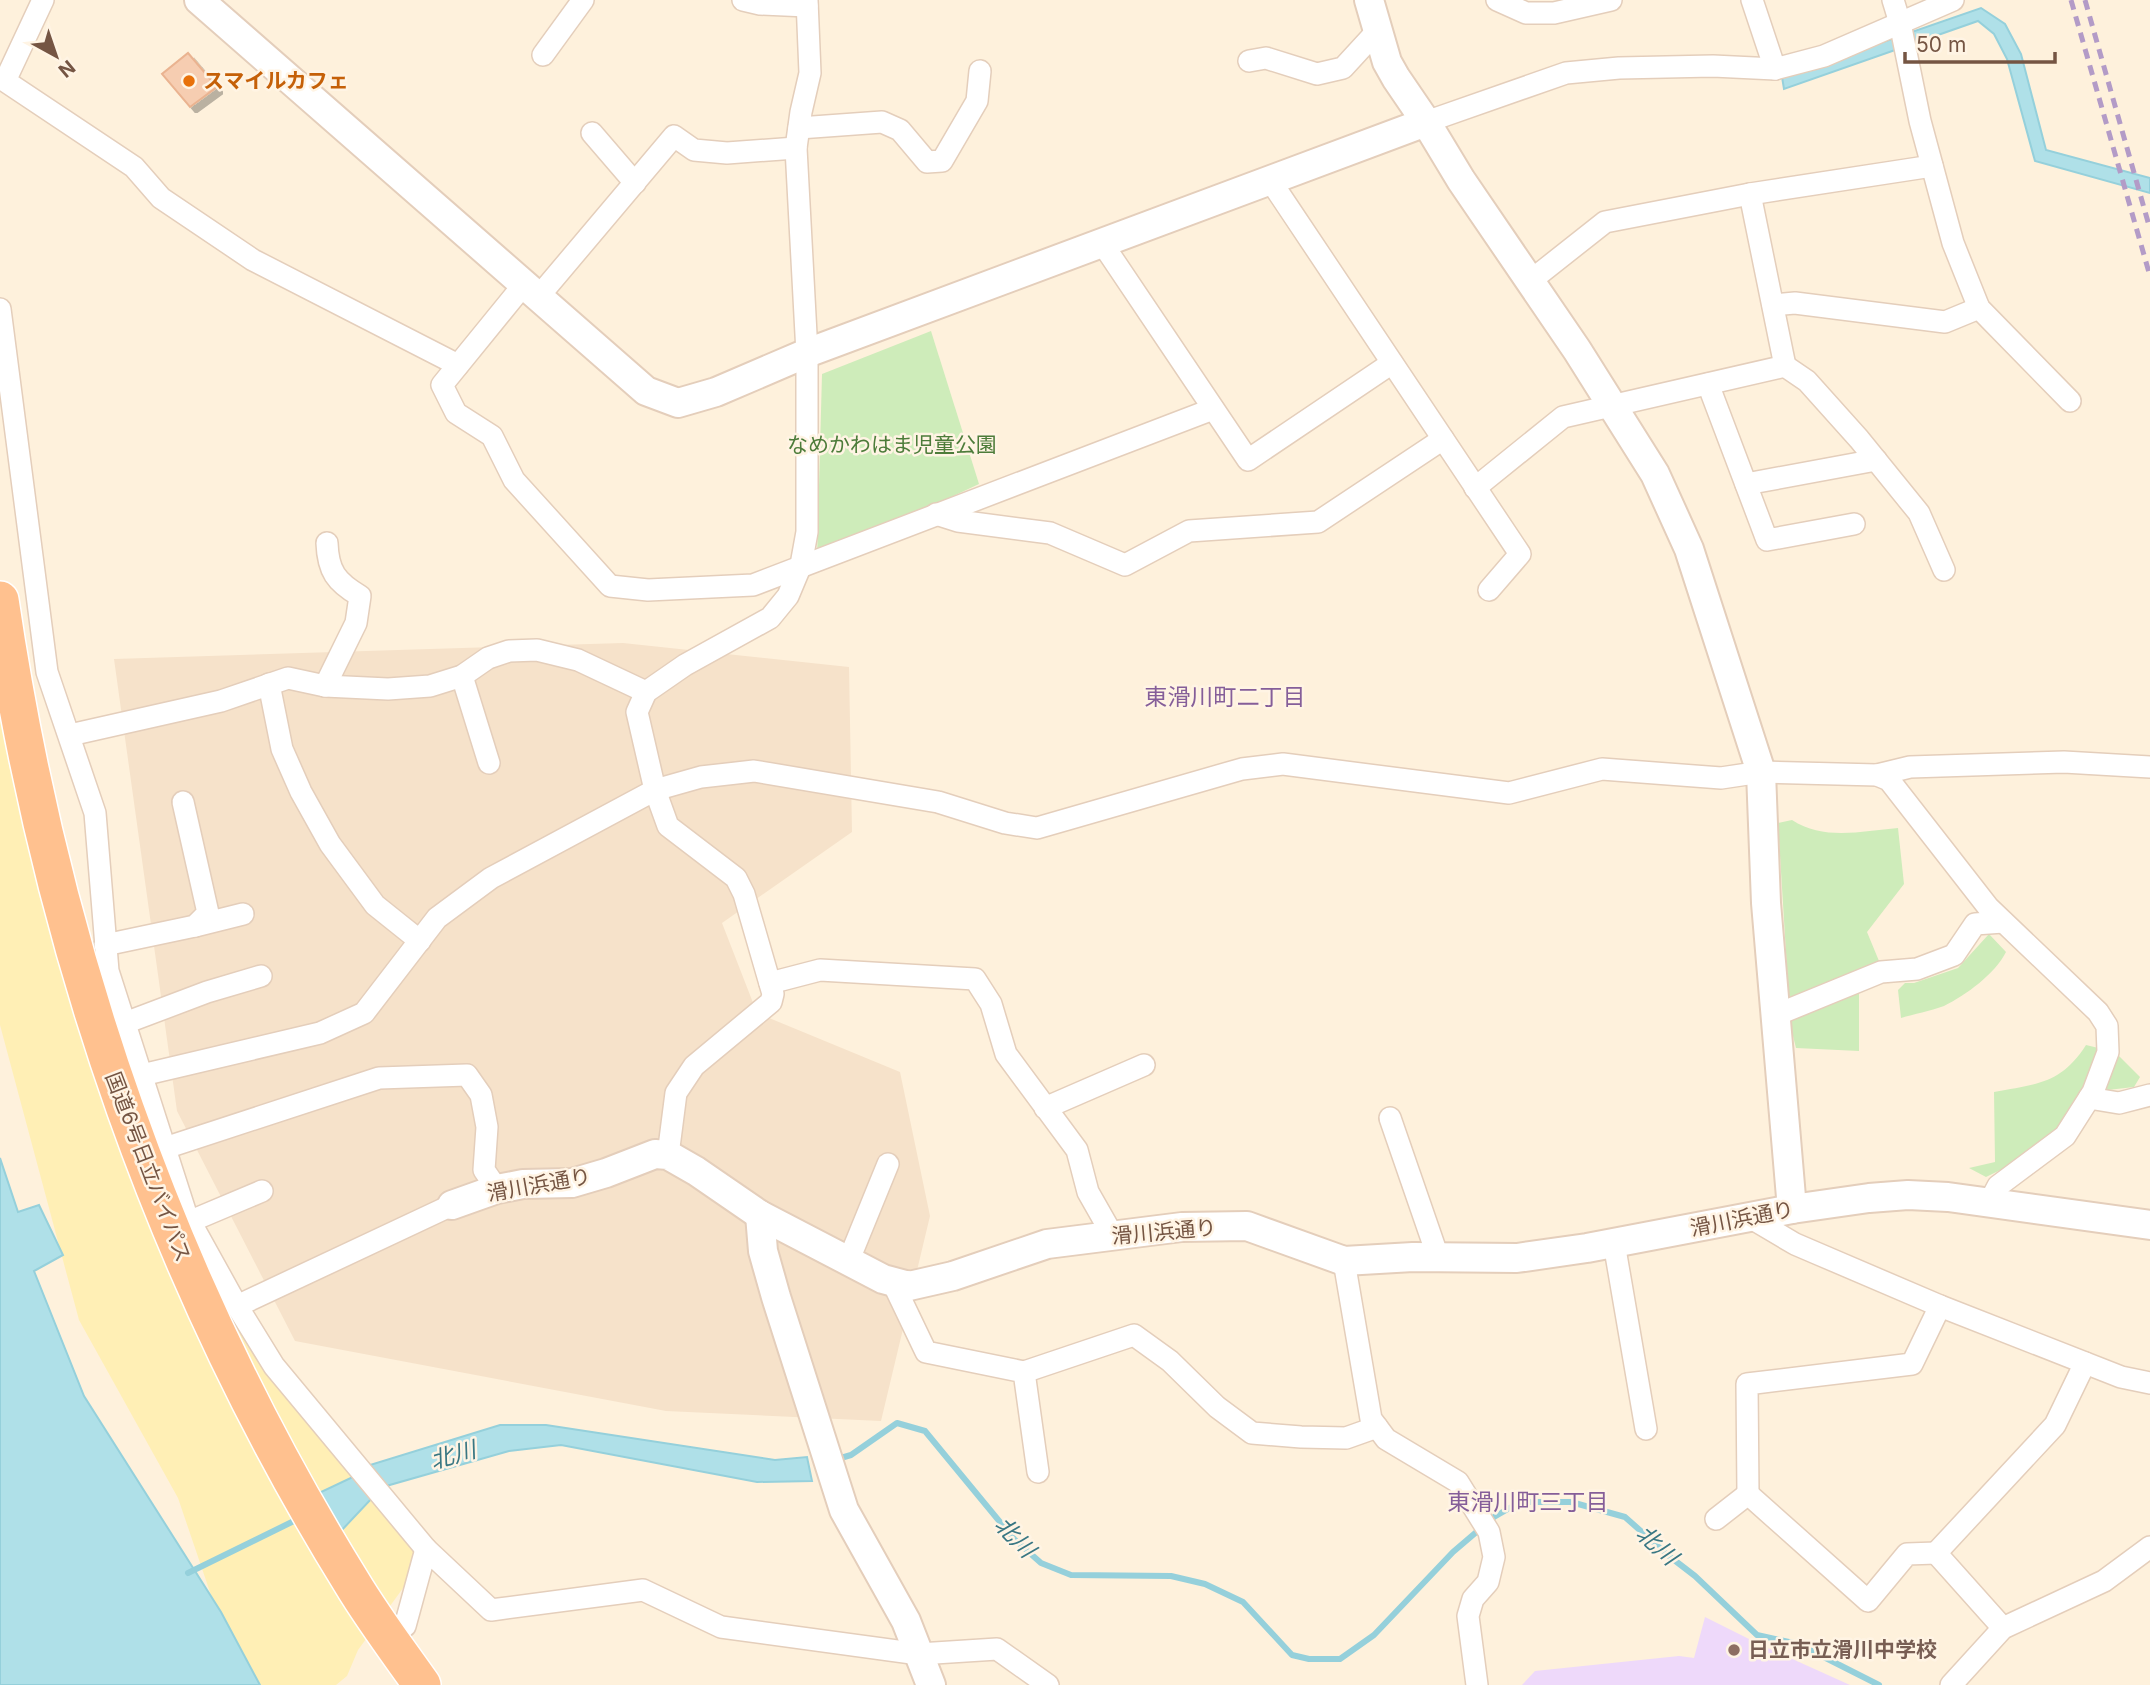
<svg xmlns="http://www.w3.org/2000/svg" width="2150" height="1685" font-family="Inter,'Noto Sans JP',sans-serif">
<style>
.residential{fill:#f6e2ca}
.education{fill:#eed9fa}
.green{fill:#ceecba}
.sand{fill:#ffefb5}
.water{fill:#afe0e8;stroke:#95d0db;stroke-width:2}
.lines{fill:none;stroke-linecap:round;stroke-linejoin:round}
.stream{stroke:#95d0db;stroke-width:6}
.building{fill:#f6cdb1;stroke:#eab390;stroke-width:2;filter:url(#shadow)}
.minor-casing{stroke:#e4cebb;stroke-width:24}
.tertiary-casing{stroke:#e4cebb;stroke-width:32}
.trunk-casing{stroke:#fff;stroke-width:40}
.minor{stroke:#fff;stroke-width:21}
.tertiary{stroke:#fff;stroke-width:28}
.trunk{stroke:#ffc18f;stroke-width:37}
.rail{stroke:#b39bc7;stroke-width:5;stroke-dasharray:10 7;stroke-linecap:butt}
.food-dot{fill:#e8710a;stroke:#fff4e4;stroke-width:2.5}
.education-dot{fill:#8d6e63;stroke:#fff4e4;stroke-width:2.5}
.labels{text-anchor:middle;stroke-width:5;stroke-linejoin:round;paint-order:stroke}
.food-label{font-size:21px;font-weight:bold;fill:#c56008;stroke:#fff4e4;text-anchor:start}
.park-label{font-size:21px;fill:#4d7c3a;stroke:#fff4e4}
.street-label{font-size:21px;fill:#755543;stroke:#fff4e4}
.education-label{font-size:21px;font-weight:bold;fill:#785e54;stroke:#fff4e4;text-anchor:start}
.neighbourhood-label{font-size:23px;fill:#855e99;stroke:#fff4e4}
.water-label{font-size:23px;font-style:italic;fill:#397783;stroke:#fff4e4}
</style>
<defs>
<filter id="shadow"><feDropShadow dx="6" dy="6" stdDeviation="0" flood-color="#0004"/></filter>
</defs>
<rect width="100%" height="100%" fill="#fef1dc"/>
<path class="residential" d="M 623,643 L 849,667 L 852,832 L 722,923 L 757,1013 L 900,1072 L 930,1216 L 881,1421 L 666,1411 L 295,1341 L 177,1111 L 114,659 Z"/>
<path class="education" d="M 1705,1617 L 1759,1644 L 1850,1685 L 1522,1685 L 1535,1671 L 1679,1656 L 1694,1658 Z"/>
<g class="green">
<path d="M 931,331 L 979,484 L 817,560 L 822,374 Z"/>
<path d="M 1792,820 C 1824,841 1862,831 1898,828 L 1904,884 L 1867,932 L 1879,961 L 1789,1001 L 1778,823 Z"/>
<path d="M 1989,934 L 2006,952 C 1995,974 1966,995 1944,1006 C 1930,1011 1914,1014 1901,1018 L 1898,990 L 1905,983 L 1914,983 L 1958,968 Z"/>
<path d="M 1859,992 L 1859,1051 L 1796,1048 L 1788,1016 Z"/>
<path d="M 2086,1045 L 2115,1052 L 2140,1077 L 2134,1087 L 2099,1091 L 2056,1133 L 2027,1157 L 1986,1177 L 1969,1168 L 1995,1162 L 1994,1092 C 2037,1084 2061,1084 2086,1045 Z"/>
</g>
<path class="sand" d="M 18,709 L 90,985 L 231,1294 L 422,1562 L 358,1650 L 347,1676 L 336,1685 L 260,1685 L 212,1598 L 178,1498 L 79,1320 L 0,1025 L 0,715 Z"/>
<g class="water">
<path d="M 1981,8 L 2005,24 L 2021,54 L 2046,150 L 2150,178 L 2150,193 L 2035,161 L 2007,59 L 1994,34 L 1978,21 L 1784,89 L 1782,77 Z"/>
<path d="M 0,1158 L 18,1212 L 39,1205 L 63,1255 L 34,1271 L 84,1396 L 221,1612 L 260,1685 L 0,1685 Z"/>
<path d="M 500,1425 L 546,1425 L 775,1460 L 807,1457 L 812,1481 L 757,1482 L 561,1445 L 509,1451 L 386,1486 L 370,1465 Z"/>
<path d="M 357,1475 L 374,1496 L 340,1532 L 319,1493 Z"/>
</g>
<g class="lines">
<g class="stream">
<path d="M 834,1460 L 851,1455 L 897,1423 L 925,1431 L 1014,1539 L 1041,1563 L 1071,1575 L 1171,1576 L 1205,1584 L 1243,1602 L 1292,1655 L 1309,1659 L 1340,1659 L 1374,1635 L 1453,1552 L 1494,1517 L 1520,1502 L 1571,1502 L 1625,1517 L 1669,1556 L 1695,1576 L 1757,1635 L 1798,1644 L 1879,1685"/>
<path d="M 188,1573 L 300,1518"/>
</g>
</g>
<path class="building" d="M 188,53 L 217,87 L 190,107 L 162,74 Z"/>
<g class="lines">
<g class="minor-casing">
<g id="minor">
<path d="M 43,0 L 5,81 L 134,167 L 161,198 L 253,260 L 458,365"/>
<path d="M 743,0 L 760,4 L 807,6"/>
<path d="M 1497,0 L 1526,13 L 1554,13 L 1611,0"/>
<path d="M 1752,0 L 1775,69"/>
<path d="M 1893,0 L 1900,23 L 1920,121 L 1953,243 L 1979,308 L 2070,401"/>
<path d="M 543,55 L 583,0"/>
<path d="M 1249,61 L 1266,58 L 1317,74 L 1343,68 L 1377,31"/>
<path d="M 1426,122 L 1566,73 L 1619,68 L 1713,66 L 1775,69 L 1824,56 L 1953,0"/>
<path d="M 799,128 L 882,122 L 900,130 L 927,162 L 942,161 L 977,101 L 980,71"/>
<path d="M 592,133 L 635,183"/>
<path d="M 1270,180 L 1520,554 L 1489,590"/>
<path d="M 1750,194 L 1932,166"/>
<path d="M 1102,243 L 1248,460 L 1392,363"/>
<path d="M 525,283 L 442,385 L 456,413 L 492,436 L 514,480 L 610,586 L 648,590 L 753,585 L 1213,409"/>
<path d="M 539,296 L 674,136 L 694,150 L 727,153 L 796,148"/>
<path d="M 1773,305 L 1795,303 L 1945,322 L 1979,308"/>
<path d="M 0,309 L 47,672 L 95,813 L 108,971 L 186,1214 L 237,1306 L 274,1366 L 426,1549"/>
<path d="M 1785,366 L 1807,381 L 1859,439 L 1919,513 L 1944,570"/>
<path d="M 1708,384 L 1767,540 L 1854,524"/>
<path d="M 1746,484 L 1876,460"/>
<path d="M 1475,488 L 1563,417 L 1785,366 L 1750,194 L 1605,222 L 1529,282"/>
<path d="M 936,514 L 958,521 L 1050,533 L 1125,565 L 1189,531 L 1318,522 L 1443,439"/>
<path d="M 462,676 L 489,763"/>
<path d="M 269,684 L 282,749 L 301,792 L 330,844 L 375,905 L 420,941"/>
<path d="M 325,686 L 356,623 L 360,596 C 336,582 328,571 327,543"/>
<path d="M 70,735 L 221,701 L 288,678 L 325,686 L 388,689 L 430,686 L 462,676 L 488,658 L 509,651 L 537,650 L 578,660 L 646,692"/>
<path d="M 1877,775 L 1910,767 L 2064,762 L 2150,767"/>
<path d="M 195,926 L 243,914"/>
<path d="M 105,945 L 195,926 L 208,913 L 183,802"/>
<path d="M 770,983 L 820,970 L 975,979 L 991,1004 L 1006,1054 L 1077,1150 L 1088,1192 L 1113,1236"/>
<path d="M 1776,1015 L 1881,972 L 1917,969 L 1954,955 L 1975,924 L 2003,922"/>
<path d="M 125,1023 L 207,992 L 261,976"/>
<path d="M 142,1075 L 320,1033 L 364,1013 L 437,918 L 491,878 L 655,790 L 701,777 L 754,771 L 938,802 L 1005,823 L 1037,828 L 1242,769 L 1283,764 L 1509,793 L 1602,769 L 1721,778 L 1761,772 L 1877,775 L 1889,780 L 1988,907 L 2098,1012 L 2107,1026 L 2108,1052 L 2093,1092 L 2065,1136 L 1998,1186 L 1989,1203"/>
<path d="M 2089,1098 L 2119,1103 L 2150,1095"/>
<path d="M 1045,1108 L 1144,1065"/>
<path d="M 1390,1118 L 1438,1257"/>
<path d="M 165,1148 L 379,1078 L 467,1075 L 481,1095 L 487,1127 L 484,1170 L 497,1189"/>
<path d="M 668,1155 L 676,1093 L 694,1066 L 771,1002 L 773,994 L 744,894 L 736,878 L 668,826 L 655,790 L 637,712 L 646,692 L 685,665 L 770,618 L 788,596 L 801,565 L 807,532 L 807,353 L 796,148 L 801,112 L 810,73 L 807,0"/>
<path d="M 1751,1218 L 1795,1244 L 1816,1253 L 1940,1306 L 2121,1377 L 2150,1383"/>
<path d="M 191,1221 L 262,1191"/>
<path d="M 1614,1243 L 1646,1429"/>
<path d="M 1344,1261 L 1371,1419 L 1386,1439 L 1458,1482 L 1489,1532 L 1494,1557 L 1488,1582 L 1473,1599 L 1468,1616 L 1477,1685"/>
<path d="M 848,1262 L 888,1164"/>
<path d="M 892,1281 L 926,1352 L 1024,1372 L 1038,1472"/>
<path d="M 237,1306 L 452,1205"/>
<path d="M 1024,1372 L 1134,1335 L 1170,1361 L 1217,1407 L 1252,1433 L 1301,1437 L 1346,1438 L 1377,1427"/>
<path d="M 1748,1494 L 1747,1384 L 1912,1364 L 1940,1306"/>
<path d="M 1716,1519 L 1748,1494 L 1868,1601 L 1907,1554 L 1936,1553"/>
<path d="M 405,1626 L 426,1549 L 491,1610 L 643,1590 L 721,1627 L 919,1654 L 997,1649 L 1048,1685"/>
<path d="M 2003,1628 L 1936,1553 L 2055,1425 L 2085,1363"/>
<path d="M 1951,1685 L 2003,1628 L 2104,1581 L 2150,1547"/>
</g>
</g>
<g class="tertiary-casing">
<g id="tertiary">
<path d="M 199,0 L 646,391 L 678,403 L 716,392 L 807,353 L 1426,122"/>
<path d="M 1369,0 L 1387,62 L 1396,78 L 1426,122 L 1461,180 L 1577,350 L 1655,474 L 1689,549 L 1761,772 L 1766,903 L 1792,1209"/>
<path d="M 452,1205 L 497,1189 L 523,1184 L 572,1183 L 606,1173 L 655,1154 L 668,1155 L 696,1171 L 760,1215 L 883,1279 L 909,1286 L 953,1276 L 1047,1244 L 1182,1227 L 1247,1226 L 1344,1261 L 1413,1257 L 1517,1258 L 1587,1248 L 1792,1209 L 1869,1198 L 1908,1195 L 1948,1197 L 2150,1225"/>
<path d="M 760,1215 L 763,1251 L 776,1297 L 844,1510 L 906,1621 L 931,1685"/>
</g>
</g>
<g class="trunk-casing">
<path id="trunk" d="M 0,600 C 51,948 166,1283 352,1583 C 373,1618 398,1651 422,1685"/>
</g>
<use href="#minor" class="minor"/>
<use href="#tertiary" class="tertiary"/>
<use href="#trunk" class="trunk"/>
<g class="rail">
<path d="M 2071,0 L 2150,276"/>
<path d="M 2085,0 L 2150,229"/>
</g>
</g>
<circle class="food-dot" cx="189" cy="81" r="7"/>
<circle class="education-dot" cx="1734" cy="1650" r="7"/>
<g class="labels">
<g class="food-label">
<text x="203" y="88">スマイルカフェ</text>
</g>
<g class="park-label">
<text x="892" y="452">なめかわはま児童公園</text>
</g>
<g class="street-label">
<text transform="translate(148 1167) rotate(69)" y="7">国道6号日立バイパス</text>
<text transform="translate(539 1185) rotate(-10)" y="7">滑川浜通り</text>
<text transform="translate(1742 1219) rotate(-11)" y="7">滑川浜通り</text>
<text transform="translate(1164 1232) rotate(-5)" y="7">滑川浜通り</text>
</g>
<g class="education-label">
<text x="1748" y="1657">日立市立滑川中学校</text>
</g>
<g class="neighbourhood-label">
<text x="1225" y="705">東滑川町二丁目</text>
<text x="1528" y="1510">東滑川町三丁目</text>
</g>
<g class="water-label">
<text transform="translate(453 1455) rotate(-16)" y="8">北川</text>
<text transform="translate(1015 1537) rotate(46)" y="8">北川</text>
<text transform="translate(1657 1545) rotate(42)" y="8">北川</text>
</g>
</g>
<g transform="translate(56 56) rotate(140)" stroke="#fff4e4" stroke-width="5" paint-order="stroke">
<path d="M0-5L12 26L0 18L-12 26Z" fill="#755543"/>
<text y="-10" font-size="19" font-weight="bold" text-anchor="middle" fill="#755543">N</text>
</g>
<path d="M1905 52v10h150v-10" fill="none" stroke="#755543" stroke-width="3.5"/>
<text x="1916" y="52" font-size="21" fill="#755543" stroke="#fff4e4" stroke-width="5" paint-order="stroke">50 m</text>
</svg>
